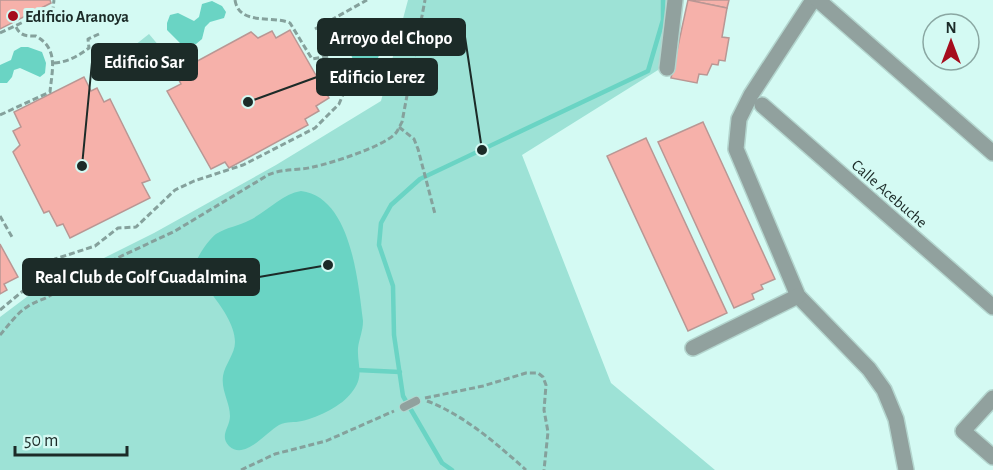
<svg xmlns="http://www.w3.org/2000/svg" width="993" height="470" font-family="'Alegreya Sans',sans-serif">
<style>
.green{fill:#9de2d6}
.water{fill:#6ad4c4}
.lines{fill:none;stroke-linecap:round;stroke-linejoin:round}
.stream{stroke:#6ad4c4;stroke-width:4.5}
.building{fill:#f6b1aa;stroke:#b99794;stroke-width:1.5}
.service-casing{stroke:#b3d5ce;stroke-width:10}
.minor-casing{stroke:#b3d5ce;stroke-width:18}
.path{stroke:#85a19c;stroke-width:3;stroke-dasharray:6 3;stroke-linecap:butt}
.service{stroke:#91a19e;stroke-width:8}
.minor{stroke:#91a19e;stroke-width:15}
.poi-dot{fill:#a50d1d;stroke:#d4faf3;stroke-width:2}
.labels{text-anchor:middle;stroke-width:6;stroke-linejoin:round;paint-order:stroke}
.poi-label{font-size:16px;font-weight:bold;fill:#1c2b28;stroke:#d4faf3;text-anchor:start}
.street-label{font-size:16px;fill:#1c2b28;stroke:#d4faf3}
.leader{fill:none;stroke:#1c2b28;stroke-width:2}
.callout-dot{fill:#1c2b28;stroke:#d4faf3;stroke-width:2}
.callout{fill:#1c2b28;stroke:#1c2b28;stroke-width:2}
.callout-label{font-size:18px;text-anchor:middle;font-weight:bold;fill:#fff}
</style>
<rect width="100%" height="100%" fill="#d4faf3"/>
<g class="green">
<path d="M 408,0 L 668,0 L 658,70 L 522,155 L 611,383 L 715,470 L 0,470 L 0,317 L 28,296 L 154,233 L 276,165 L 381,101 Z"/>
<path d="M 149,34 L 160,47 L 136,66 L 125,53 Z"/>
</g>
<g class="water">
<path d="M 212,1 L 222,6 L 226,12 L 224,18 L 210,22 L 205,27 L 202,39 L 196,44 L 180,43 L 167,30 L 167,23 L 170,15 L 178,13 L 194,21 L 199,17 L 202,4 Z"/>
<path d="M 369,22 L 380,24 L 391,23 C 396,29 398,32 396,39 L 382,47 C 378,59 377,65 364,67 C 337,52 360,47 365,33 C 366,30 366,27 366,23 Z"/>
<path d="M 21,47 L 28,47 L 42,52 L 46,63 L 45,73 L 40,77 L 20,68 L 14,70 L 12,77 L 7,83 L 0,83 L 0,65 L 11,60 L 14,51 Z"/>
<path d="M 301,191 C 351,197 358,281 363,321 C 363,331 359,339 358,348 C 357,366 365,375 352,392 C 342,406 319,417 302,421 C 294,423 287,421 279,425 C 266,432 245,461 229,446 C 219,436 230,427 230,416 C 230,402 221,391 223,376 C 225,364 235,354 235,342 C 235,325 221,306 211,293 C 205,285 193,280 194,268 C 196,258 208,240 216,234 C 227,227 239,226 250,220 C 268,211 282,194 301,191 Z"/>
</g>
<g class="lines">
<g class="stream">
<path d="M 357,370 L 400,372"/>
<path d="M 452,470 L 442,463 L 403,396 L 394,335 L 393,286 L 379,245 L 381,223 L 391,205 L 420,179 L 648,71 L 663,20 L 663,0"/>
</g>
</g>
<g class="building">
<path d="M 0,0 L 50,0 L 51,3 L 0,29 Z"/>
<path d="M 688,0 L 729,0 L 727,8 Z"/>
<path d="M 688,0 L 727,8 L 722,37 L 729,38 L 725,61 L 719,60 L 718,65 L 712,64 L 707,75 L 699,74 L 697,83 L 671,78 Z"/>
<path d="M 290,30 L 329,98 L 316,106 L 319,111 L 305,119 L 308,125 L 229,168 L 225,162 L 211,169 L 167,91 L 181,84 L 178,78 L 194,70 L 190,65 L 251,32 L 258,38 L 272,31 L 276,38 Z"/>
<path d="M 84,77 L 91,91 L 97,88 L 104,102 L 110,99 L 150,180 L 142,183 L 150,198 L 70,238 L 63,224 L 57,226 L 49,211 L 44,213 L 13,152 L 20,145 L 13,131 L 21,127 L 14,112 Z"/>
<path d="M 703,122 L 775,279 L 761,285 L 763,289 L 752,294 L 754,299 L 734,308 L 658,142 Z"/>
<path d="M 646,138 L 727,313 L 688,331 L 607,156 Z"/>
<path d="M 0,244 L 18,277 L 4,284 L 7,290 L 0,294 Z"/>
</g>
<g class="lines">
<g class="service-casing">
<path id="service" d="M 404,407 L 416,401"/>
</g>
<g class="minor-casing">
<g id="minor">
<path d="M 813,0 L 751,95 L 739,119 L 736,149 L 798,296 L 869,369 L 884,390 L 896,419 L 906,470"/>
<path d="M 818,0 L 993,153"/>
<path d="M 667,68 L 675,0"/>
<path d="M 762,105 L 993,307"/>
<path d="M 693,348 L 798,296"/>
<path d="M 993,398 L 963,431 L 993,457"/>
</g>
</g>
<g class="path">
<path d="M 235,0 C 239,26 272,15 290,23 L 312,59 L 330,56"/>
<path d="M 315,29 L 367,0"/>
<path d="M 0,33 L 53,8 L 54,0"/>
<path d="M 54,63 C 68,62 78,56 89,48 L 88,39 L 99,34"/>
<path d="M 0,115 L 50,92 C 52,70 59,49 36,36 C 25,36 20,36 15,25"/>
<path d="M 399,127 L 414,139 L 418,149 L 435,214"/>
<path d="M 0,216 L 12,237"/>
<path d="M 0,310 L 41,276 L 55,259 L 95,246 L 118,228 L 136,227 L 175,190 L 194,181 L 243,165 L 315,128 L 339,104 L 347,85"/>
<path d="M 0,335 C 8,326 17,313 27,307 C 40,298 53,299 62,284 L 175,231 L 268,175 C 284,168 297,171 313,167 C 332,163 382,147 395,134 C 398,131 400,125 402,122 L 425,0"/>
<path d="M 425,398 L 483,386 L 526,373 L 538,373 L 543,377 L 546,385 L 544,410 L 548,432 L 544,470"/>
<path d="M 427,401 C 464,415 497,444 526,470"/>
<path d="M 241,470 L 275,454 L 326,441 L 394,411"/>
</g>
<use href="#service" class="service"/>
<use href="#minor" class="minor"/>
</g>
<circle class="poi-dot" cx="13" cy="16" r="6"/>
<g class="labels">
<g class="poi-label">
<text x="25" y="22">Edificio Aranoya</text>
</g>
<g class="street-label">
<text transform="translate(890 193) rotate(41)" y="6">Calle Acebuche</text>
</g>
</g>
<path class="leader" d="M482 150L465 37M82 166L92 62M248 102L317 77M328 265L259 277"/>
<g class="callout-dot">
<circle cx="482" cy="150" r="6"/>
<circle cx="82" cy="166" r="6"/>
<circle cx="248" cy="102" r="6"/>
<circle cx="328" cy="265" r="6"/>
</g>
<g class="callout">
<rect x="318" y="19" width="147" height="36" rx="6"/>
<rect x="92" y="44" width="105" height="36" rx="6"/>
<rect x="317" y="59" width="120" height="36" rx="6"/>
<rect x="23" y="259" width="236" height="36" rx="6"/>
</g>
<g class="callout-label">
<text x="391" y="44">Arroyo del Chopo</text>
<text x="144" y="68">Edificio Sar</text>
<text x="377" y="83">Edificio Lerez</text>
<text x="141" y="283">Real Club de Golf Guadalmina</text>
</g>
<g transform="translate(951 42)"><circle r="28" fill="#d4faf3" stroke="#8aa7a2" stroke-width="1.5"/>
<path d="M0-4.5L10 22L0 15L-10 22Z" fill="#a50d1d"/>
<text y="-9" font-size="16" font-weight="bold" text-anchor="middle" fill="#1c2b28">N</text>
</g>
<path d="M15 446v9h112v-9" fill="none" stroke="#1c2b28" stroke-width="3"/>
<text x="24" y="446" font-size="18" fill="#1c2b28" stroke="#d4faf3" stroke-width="4.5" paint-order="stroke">50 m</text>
</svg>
